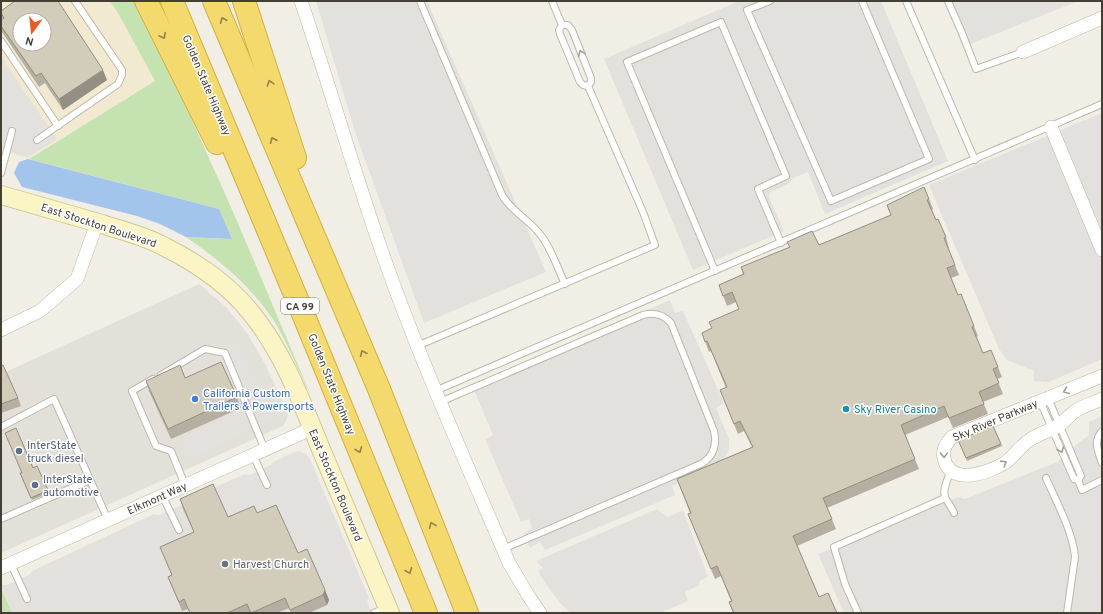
<svg xmlns="http://www.w3.org/2000/svg" width="1103" height="614" font-family="Overpass,sans-serif">
<style>
.commercial{fill:#f2e9d1;fill-rule:evenodd}
.industrial{fill:#e3e0da}
.green{fill:#c5e3b0}
.parking{fill:#e2e1dd}
.water{fill:#a4c5eb}
.lines{fill:none;stroke-linecap:round;stroke-linejoin:round}
.lane-casing{stroke:#bcb8a8;stroke-width:8}
.street-casing{stroke:#bcb8a8;stroke-width:14}
.secondary-casing{stroke:#cfc797;stroke-width:20}
.highway-casing{stroke:#d3b03d;stroke-width:24}
.lane{stroke:#fff;stroke-width:6}
.street{stroke:#fff;stroke-width:13}
.secondary{stroke:#fbf5c5;stroke-width:18}
.highway{stroke:#f4d96d;stroke-width:22}
.wall{fill:#b5afa1}
.shaded-wall{fill:#938f83}
.building{fill:#d2ccbb;stroke:#938f83;fill-rule:evenodd}
.oneway{stroke:#93844e}
.oneway2{stroke:#a19f9a}
.shop-dot{fill:#3f7fe0;stroke:#fff;stroke-width:1.5}
.culture-dot{fill:#0f9aa8;stroke:#fff;stroke-width:1.5}
.service-dot{fill:#5c6f8a;stroke:#fff;stroke-width:1.5}
.worship-dot{fill:#6b7280;stroke:#fff;stroke-width:1.5}
.labels{text-anchor:middle;stroke-width:3;stroke-linejoin:round;paint-order:stroke}
.shield{fill:#fff;stroke:#7b7972;stroke-width:1}
.shield-label{font-size:10px;font-weight:bold;fill:#433f35}
.street-label{font-size:11px;fill:#433f35;stroke:#fff}
.shop-label{font-size:11px;fill:#366cbe;stroke:#fff;text-anchor:start}
.culture-label{font-size:11px;fill:#0d838f;stroke:#fff;text-anchor:start}
.service-label{font-size:11px;fill:#4e5e75;stroke:#fff;text-anchor:start}
.worship-label{font-size:11px;fill:#5b616d;stroke:#fff;text-anchor:start}
</style>
<rect width="100%" height="100%" fill="#f1efe5"/>
<path class="commercial" d="M 1,1 L 110,1 L 118,13 L 155,81 L 28,159 L 1,152 ZM 20,20 L 44,20 L 44,44 L 20,44 Z"/>
<path class="industrial" d="M 199,284 L 226,307 L 247,333 L 265,364 L 288,413 L 287,419 L 283,426 L 1,553 L 1,374 Z"/>
<g class="green">
<path d="M 110,1 L 133,1 C 162,51 185,103 208,156 C 244,235 277,316 311,396 C 299,372 289,347 276,324 C 254,289 220,260 186,237 L 231,239 L 219,209 L 29,159 L 155,81 L 118,13 Z"/>
<path d="M 1,587 L 12,613 L 1,613 Z"/>
</g>
<g class="parking">
<path d="M 316,1 L 427,1 L 546,272 L 424,323 L 355,132 Z"/>
<path d="M 739,1 L 881,1 L 948,161 L 825,214 L 808,172 L 793,178 L 789,184 L 770,192 L 769,197 L 784,231 L 693,270 L 604,59 Z"/>
<path d="M 943,1 L 1079,1 L 963,47 Z"/>
<path d="M 1,57 L 57,139 L 28,157 L 1,150 Z"/>
<path d="M 1102,113 L 1102,359 L 1049,382 L 1034,381 L 1034,371 L 1007,360 L 999,349 L 929,185 Z"/>
<path d="M 670,300 L 675,313 L 683,311 L 724,403 L 716,408 L 729,439 L 729,450 L 722,462 L 710,470 L 672,486 L 675,495 L 545,550 L 540,542 L 530,548 L 523,534 L 532,528 L 529,519 L 521,522 L 485,439 L 493,435 L 472,385 Z"/>
<path d="M 239,343 L 276,418 L 187,460 L 179,438 L 246,410 L 227,367 L 223,349 Z"/>
<path d="M 1102,416 L 1102,613 L 844,613 L 818,554 L 959,497 L 965,499 L 1057,462 L 1077,444 L 1089,435 L 1089,422 Z"/>
<path d="M 299,451 L 306,454 L 310,459 L 369,598 L 367,602 L 372,613 L 12,613 L 1,585 L 7,585 L 29,575 L 32,571 L 154,514 L 159,515 L 182,505 L 183,501 L 245,474 L 250,475 L 271,465 L 273,462 L 292,453 Z"/>
<path d="M 657,509 L 667,517 L 683,510 L 708,577 L 699,581 L 700,585 L 685,592 L 688,601 L 660,613 L 571,613 L 561,604 L 545,583 L 538,571 L 543,568 L 536,561 Z"/>
</g>
<path class="water" d="M 28,159 L 219,209 L 232,239 L 186,237 L 160,224 L 137,216 L 22,187 L 14,173 L 19,162 Z"/>
<g class="lines">
<g class="lane-casing">
<g id="lane">
<path d="M 420,1 L 502,195 C 511,211 528,219 539,233 C 551,247 557,267 565,284"/>
<path d="M 552,1 L 562,25"/>
<path d="M 770,1 L 747,10 L 831,201 L 929,159 L 862,1"/>
<path d="M 906,1 L 975,160"/>
<path d="M 948,1 L 962,33 L 976,69 L 1023,52"/>
<path d="M 562,25 L 568,25 L 572,30 L 591,78 L 591,82 L 588,86"/>
<path d="M 562,25 L 559,30 L 560,34 L 580,82 L 583,85 L 588,86"/>
<path d="M 1,41 L 58,126"/>
<path d="M 37,140 L 118,84 L 122,75 L 122,70 L 75,1"/>
<path d="M 1,173 L 12,131"/>
<path d="M 715,271 L 627,62 L 721,22 L 786,176 L 758,189 L 781,243"/>
<path d="M 417,346 L 655,245 L 643,212 L 588,86"/>
<path d="M 161,375 L 205,349 L 225,353 L 265,450"/>
<path d="M 153,379 L 132,391 L 156,446 L 171,451 L 185,485"/>
<path d="M 435,391 L 1102,104"/>
<path d="M 1048,398 L 1081,476 L 1078,480"/>
<path d="M 1040,401 L 1074,479 L 1078,480 L 1082,490 L 1102,480"/>
<path d="M 440,402 L 643,315 C 654,312 663,314 671,323 L 714,431 C 717,444 714,455 703,463 L 503,549"/>
<path d="M 1,427 L 54,399 L 108,520"/>
<path d="M 1102,431 C 1093,441 1098,451 1102,463"/>
<path d="M 253,455 L 267,485"/>
<path d="M 951,471 C 948,478 941,491 946,499 C 949,504 952,508 954,513"/>
<path d="M 1046,478 C 1056,501 1073,532 1075,557 L 1067,613"/>
<path d="M 162,495 L 179,530"/>
<path d="M 1,519 L 90,480"/>
<path d="M 11,564 L 27,599"/>
<path d="M 374,613 L 386,608"/>
<path d="M 858,613 L 845,584 L 834,547 L 945,498"/>
</g>
</g>
<g class="street-casing">
<g id="street">
<path d="M 301,1 C 329,84 353,169 382,252 C 419,358 465,460 509,563 L 528,595 L 540,613"/>
<path d="M 1023,52 L 1102,18"/>
<path d="M 1051,127 L 1102,250"/>
<path d="M 1,330 L 40,311 L 77,279 L 97,223"/>
<path d="M 1102,376 L 952,437 C 946,443 942,450 944,458 C 949,487 990,473 1006,462 C 1015,455 1021,445 1031,439 C 1039,434 1049,431 1058,426 C 1064,422 1069,416 1074,412 C 1082,406 1093,403 1102,399"/>
<path d="M 1,568 L 313,428"/>
</g>
</g>
<g class="secondary-casing">
<path id="secondary" d="M 1,195 C 35,205 68,214 102,224 C 123,231 145,236 165,247 C 197,263 230,286 252,314 C 285,355 303,406 323,454 C 345,507 368,560 390,613"/>
</g>
<g class="highway-casing">
<g id="highway">
<path d="M 146,1 L 217,143"/>
<path d="M 172,1 L 299,304 L 426,613"/>
<path d="M 214,1 L 379,389 L 467,613"/>
<path d="M 244,1 L 295,158"/>
</g>
</g>
<use href="#lane" class="lane"/>
<use href="#street" class="street"/>
<use href="#secondary" class="secondary"/>
<use href="#highway" class="highway"/>
</g>
<g class="wall">
<path d="M 1,11 L 107,80 L 63,110 L 45,83 L 39,87 L 2,32 L 1,30 L 1,20 L 3,19 L 1,14 Z"/>
<path d="M 929,199 L 933,209 L 932,210 L 936,220 L 946,237 L 949,248 L 948,248 L 959,275 L 951,278 L 958,295 L 974,326 L 978,336 L 976,337 L 983,353 L 998,367 L 1002,377 L 997,379 L 1003,394 L 983,402 L 988,414 L 953,428 L 948,417 L 905,435 L 919,469 L 827,508 L 836,529 L 797,546 L 819,597 L 837,613 L 733,613 L 729,602 L 731,601 L 721,576 L 715,579 L 692,524 L 688,514 L 690,513 L 677,479 L 752,447 L 744,431 L 738,434 L 720,390 L 726,388 L 711,351 L 709,352 L 702,333 L 711,329 L 739,310 L 736,302 L 727,306 L 719,285 L 743,274 L 741,267 L 819,245 L 891,215 L 887,205 Z"/>
<path d="M 1,366 L 18,398 L 21,406 L 1,413 Z"/>
<path d="M 185,378 L 237,397 L 241,408 L 171,439 L 149,391 L 146,381 Z"/>
<path d="M 993,426 L 1002,446 L 967,461 L 958,440 Z"/>
<path d="M 37,466 L 49,493 L 32,500 L 21,476 L 33,468 Z"/>
<path d="M 180,499 L 228,517 L 257,513 L 298,553 L 325,590 L 329,600 L 327,605 L 309,613 L 291,613 L 289,608 L 277,613 L 190,613 L 188,609 L 182,611 L 168,577 L 172,575 L 160,547 L 194,532 L 183,509 Z"/>
</g>
<g class="shaded-wall">
<path d="M 103,70 L 107,80 L 63,110 L 59,99 Z"/>
<path d="M 325,590 L 329,600 L 327,605 L 323,595 Z"/>
</g>
<g class="building">
<path d="M 15,1 L 58,1 L 103,70 L 59,99 L 41,73 L 36,76 L 1,26 L 1,20 L 4,18 L 1,13 L 1,11 ZM 20,20 L 44,20 L 44,44 L 20,44 Z"/>
<path d="M 924,187 L 929,199 L 927,200 L 936,220 L 938,219 L 946,237 L 944,238 L 955,265 L 947,268 L 958,295 L 961,294 L 974,326 L 972,327 L 983,353 L 991,350 L 998,367 L 993,369 L 999,383 L 979,392 L 984,404 L 949,418 L 944,406 L 901,425 L 915,459 L 823,498 L 832,519 L 793,536 L 819,597 L 828,593 L 837,613 L 734,613 L 729,602 L 732,601 L 717,566 L 711,569 L 688,514 L 691,513 L 677,479 L 753,447 L 740,421 L 734,424 L 720,390 L 727,387 L 707,341 L 705,342 L 702,333 L 712,328 L 709,322 L 739,309 L 732,292 L 723,296 L 719,285 L 744,274 L 741,267 L 790,247 L 787,242 L 812,231 L 819,245 L 891,215 L 887,205 Z"/>
<path d="M 221,362 L 237,397 L 168,429 L 146,381 L 180,365 L 185,378 Z"/>
<path d="M 3,365 L 18,398 L 1,404 L 1,366 Z"/>
<path d="M 993,426 L 1001,444 L 966,458 L 958,440 Z"/>
<path d="M 16,428 L 33,468 L 37,466 L 48,490 L 31,498 L 20,473 L 22,473 L 5,433 Z"/>
<path d="M 213,484 L 228,517 L 254,506 L 257,513 L 276,505 L 298,553 L 307,549 L 325,590 L 323,595 L 290,610 L 285,598 L 251,613 L 247,604 L 227,613 L 190,613 L 184,599 L 179,602 L 168,577 L 172,575 L 160,547 L 194,532 L 180,499 Z"/>
</g>
<defs><path id="oneway-chevron" d="M-2-3.5L2.5 0L-2 3.5" fill="none" stroke-width="1.6" stroke-linecap="round" stroke-linejoin="round"/></defs>
<g class="oneway">
<use href="#oneway-chevron" transform="translate(223 20) rotate(-113)"/>
<use href="#oneway-chevron" transform="translate(163 36) rotate(63)"/>
<use href="#oneway-chevron" transform="translate(270 83) rotate(-108)"/>
<use href="#oneway-chevron" transform="translate(273 140) rotate(-113)"/>
<use href="#oneway-chevron" transform="translate(363 353) rotate(-113)"/>
<use href="#oneway-chevron" transform="translate(359 450) rotate(68)"/>
<use href="#oneway-chevron" transform="translate(432 525) rotate(-112)"/>
<use href="#oneway-chevron" transform="translate(409 571) rotate(68)"/>
</g>
<g class="oneway2">
<use href="#oneway-chevron" transform="translate(581 53) rotate(-112)"/>
<use href="#oneway-chevron" transform="translate(1066 391) rotate(158)"/>
<use href="#oneway-chevron" transform="translate(1061 450) rotate(67)"/>
<use href="#oneway-chevron" transform="translate(944 455) rotate(88)"/>
<use href="#oneway-chevron" transform="translate(1004 463) rotate(-32)"/>
</g>
<circle class="shop-dot" cx="195" cy="399" r="4"/>
<circle class="culture-dot" cx="846" cy="409" r="4"/>
<g class="service-dot">
<circle cx="19" cy="451" r="4"/>
<circle cx="35" cy="485" r="4"/>
</g>
<circle class="worship-dot" cx="225" cy="564" r="4"/>
<g class="labels">
<rect class="shield" x="281" y="298" width="38" height="16" rx="3"/>
<g class="shield-label">
<text x="300" y="310">CA 99</text>
</g>
<g class="street-label">
<text transform="translate(207 85) rotate(67)" y="4">Golden State Highway</text>
<text transform="translate(99 225) rotate(18)" y="4">East Stockton Boulevard</text>
<text transform="translate(332 384) rotate(68)" y="4">Golden State Highway</text>
<text transform="translate(995 420) rotate(-23)" y="4">Sky River Parkway</text>
<text transform="translate(336 485) rotate(67)" y="4">East Stockton Boulevard</text>
<text transform="translate(157 498) rotate(-24)" y="4">Elkmont Way</text>
</g>
<g class="shop-label">
<text x="203" y="397">California Custom<tspan x="203" dy="13">Trailers &amp; Powersports</tspan></text>
</g>
<g class="culture-label">
<text x="854" y="413">Sky River Casino</text>
</g>
<g class="service-label">
<text x="27" y="449">InterState<tspan x="27" dy="13">truck diesel</tspan></text>
<text x="43" y="483">InterState<tspan x="43" dy="13">automotive</tspan></text>
</g>
<g class="worship-label">
<text x="233" y="568">Harvest Church</text>
</g>
</g>
<rect width="1103" height="614" fill="none" stroke="#433f35" stroke-width="4"/>
<g transform="translate(32 32) rotate(195)"><circle r="19" fill="#ffffff" stroke="#b4b2ae"/>
<path d="M0-3L7 15L0 10L-7 15Z" fill="#ec5a21"/>
<text y="-6" font-size="11" font-weight="bold" text-anchor="middle" fill="#433f35">N</text>
</g>
</svg>
